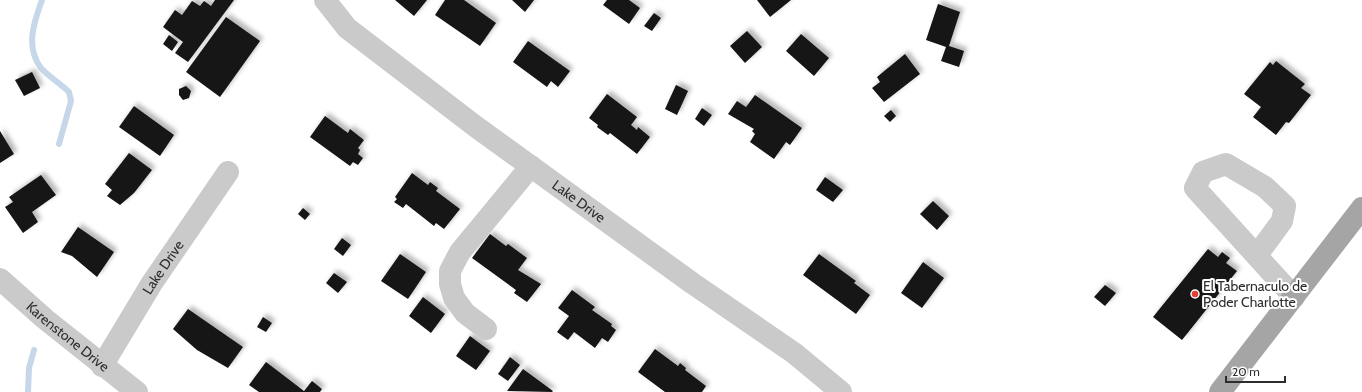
<svg xmlns="http://www.w3.org/2000/svg" width="1362" height="392" font-family="Cabin,sans-serif">
<style>
.lines{fill:none;stroke-linecap:round;stroke-linejoin:round}
.stream{stroke:#c7d7ea;stroke-width:6}
.building{fill:#141414;filter:url(#shadow)}
.minor{stroke:#cacaca;stroke-width:22}
.major{stroke:#a5a5a5;stroke-width:22}
.poi-dot{fill:#e14032;stroke:#fff;stroke-width:1.5}
.labels{text-anchor:middle;stroke-width:4;stroke-linejoin:round;paint-order:stroke}
.street-label{font-size:14px;fill:#2d2d2d;stroke:#fff}
.poi-label{font-size:14px;fill:#2d2d2d;stroke:#fff;text-anchor:start}
</style>
<defs>
<filter id="shadow"><feDropShadow dx="3.5" dy="-3.5" stdDeviation="2" flood-color="#0004"/></filter>
</defs>
<rect width="100%" height="100%" fill="#fff"/>
<g class="lines">
<g class="stream">
<path d="M 42,0 C 34,22 25,47 41,68 C 49,77 61,84 69,92 L 71,101 L 59,144"/>
<path d="M 28,392 L 29,368 L 34,350"/>
</g>
</g>
<g class="building">
<path d="M 215,0 L 234,0 L 188,62 L 175,53 L 183,42 L 163,27 L 175,10 L 182,15 L 192,1 L 200,6 L 204,1 L 211,6 Z"/>
<path d="M 395,0 L 427,0 L 414,16 Z"/>
<path d="M 445,0 L 464,0 L 496,23 L 480,46 L 435,15 Z"/>
<path d="M 512,0 L 534,0 L 525,12 Z"/>
<path d="M 607,0 L 629,0 L 640,8 L 629,24 L 603,5 Z"/>
<path d="M 757,0 L 791,0 L 770,17 Z"/>
<path d="M 938,4 L 960,12 L 949,46 L 964,51 L 959,67 L 941,61 L 946,47 L 926,40 Z"/>
<path d="M 654,13 L 661,18 L 652,31 L 644,26 Z"/>
<path d="M 226,17 L 260,41 L 220,97 L 186,72 Z"/>
<path d="M 747,31 L 762,47 L 745,63 L 730,46 Z"/>
<path d="M 801,34 L 829,58 L 814,76 L 786,51 Z"/>
<path d="M 169,35 L 178,42 L 172,51 L 163,44 Z"/>
<path d="M 528,41 L 570,71 L 558,87 L 551,81 L 547,87 L 513,62 Z"/>
<path d="M 905,54 L 920,74 L 884,102 L 872,88 L 880,82 L 877,77 Z"/>
<path d="M 1276,61 L 1305,84 L 1301,88 L 1311,95 L 1289,123 L 1286,122 L 1276,135 L 1253,117 L 1261,107 L 1244,94 L 1270,62 L 1273,65 Z"/>
<path d="M 32,72 L 40,88 L 24,96 L 15,80 Z"/>
<path d="M 676,85 L 688,91 L 677,115 L 665,109 Z"/>
<path d="M 186,86 L 191,91 L 189,98 L 183,100 L 179,95 L 179,89 Z"/>
<path d="M 607,94 L 637,117 L 631,125 L 637,130 L 638,127 L 650,137 L 637,154 L 610,133 L 608,135 L 597,127 L 598,125 L 589,118 Z"/>
<path d="M 755,95 L 802,128 L 790,145 L 786,142 L 774,159 L 750,142 L 755,134 L 752,131 L 754,129 L 728,114 L 737,101 L 746,107 Z"/>
<path d="M 134,106 L 174,135 L 160,156 L 119,127 Z"/>
<path d="M 702,108 L 712,115 L 704,126 L 695,119 Z"/>
<path d="M 891,110 L 896,116 L 890,122 L 884,116 Z"/>
<path d="M 325,116 L 348,133 L 350,129 L 364,140 L 358,148 L 360,150 L 358,154 L 363,158 L 358,165 L 353,162 L 350,166 L 310,137 Z"/>
<path d="M 0,131 L 14,154 L 0,163 Z"/>
<path d="M 129,153 L 152,170 L 134,193 L 120,205 L 107,196 L 112,190 L 105,184 Z"/>
<path d="M 412,173 L 428,185 L 430,182 L 438,188 L 436,191 L 460,209 L 444,229 L 436,223 L 434,226 L 406,204 L 403,208 L 394,202 L 397,199 L 395,197 Z"/>
<path d="M 41,175 L 56,195 L 32,212 L 38,222 L 23,233 L 5,207 L 13,202 L 9,197 Z"/>
<path d="M 825,177 L 843,190 L 833,202 L 816,190 Z"/>
<path d="M 933,201 L 949,216 L 937,230 L 920,214 Z"/>
<path d="M 303,208 L 310,214 L 305,220 L 298,214 Z"/>
<path d="M 78,227 L 114,252 L 97,277 L 72,256 L 61,252 Z"/>
<path d="M 490,234 L 506,246 L 508,244 L 527,258 L 518,270 L 541,284 L 527,302 L 514,293 L 516,290 L 472,258 Z"/>
<path d="M 342,238 L 351,245 L 343,256 L 334,249 Z"/>
<path d="M 1208,249 L 1218,257 L 1222,252 L 1230,258 L 1226,263 L 1237,271 L 1182,340 L 1153,317 Z"/>
<path d="M 400,254 L 426,272 L 408,299 L 381,281 Z"/>
<path d="M 819,254 L 856,281 L 854,283 L 870,295 L 856,314 L 803,275 Z"/>
<path d="M 923,262 L 944,278 L 922,308 L 901,293 Z"/>
<path d="M 334,273 L 347,282 L 338,293 L 326,283 Z"/>
<path d="M 1105,285 L 1116,293 L 1105,306 L 1094,297 Z"/>
<path d="M 572,290 L 595,307 L 592,310 L 612,324 L 611,326 L 616,330 L 608,342 L 602,338 L 595,348 L 574,332 L 568,340 L 557,332 L 569,316 L 558,308 Z"/>
<path d="M 423,297 L 445,314 L 431,333 L 409,316 Z"/>
<path d="M 188,309 L 243,347 L 228,368 L 197,350 L 173,329 Z"/>
<path d="M 263,317 L 272,323 L 266,332 L 257,327 Z"/>
<path d="M 470,336 L 490,351 L 476,370 L 456,356 Z"/>
<path d="M 655,349 L 678,366 L 680,363 L 686,368 L 685,370 L 706,386 L 702,392 L 665,392 L 638,372 Z"/>
<path d="M 510,357 L 520,365 L 508,381 L 498,374 Z"/>
<path d="M 266,362 L 304,391 L 312,381 L 322,389 L 320,392 L 259,392 L 249,385 Z"/>
<path d="M 523,369 L 553,391 L 552,392 L 507,391 Z"/>
</g>
<g class="lines">
<g class="minor">
<path id="s1" d="M 325,0 L 347,28 L 475,126 L 692,283 L 794,353 L 841,392"/>
<path d="M 1257,255 L 1282,221 L 1285,206 L 1265,187 L 1226,164 L 1203,172 L 1195,188 L 1294,297"/>
<path id="s2" d="M 0,279 L 45,319 L 137,392"/>
<path d="M 486,329 L 465,313 L 454,298 L 450,284 L 450,271 L 460,252 L 531,166"/>
<path id="s3" d="M 102,366 L 152,283 L 228,172"/>
</g>
<path class="major" d="M 1220,392 L 1362,208"/>
</g>
<circle class="poi-dot" cx="1195" cy="294" r="4"/>
<g class="labels">
<g class="street-label">
<text dy="5" stroke="none"><textPath href="#s1" startOffset="325">Lake Drive</textPath></text>
<text dy="5" stroke="none"><textPath href="#s3" startOffset="116">Lake Drive</textPath></text>
<text dy="5" stroke="none"><textPath href="#s2" startOffset="89">Karenstone Drive</textPath></text>
</g>
<g class="poi-label">
<text x="1203" y="291">El Tabernaculo de<tspan x="1203" dy="16">Poder Charlotte</tspan></text>
</g>
</g>
<path d="M1226 376v6h59v-6" fill="none" stroke="#2d2d2d" stroke-width="2"/>
<text x="1232" y="376" font-size="12" fill="#2d2d2d" stroke="#ffffff" stroke-width="3" paint-order="stroke">20 m</text>
</svg>
